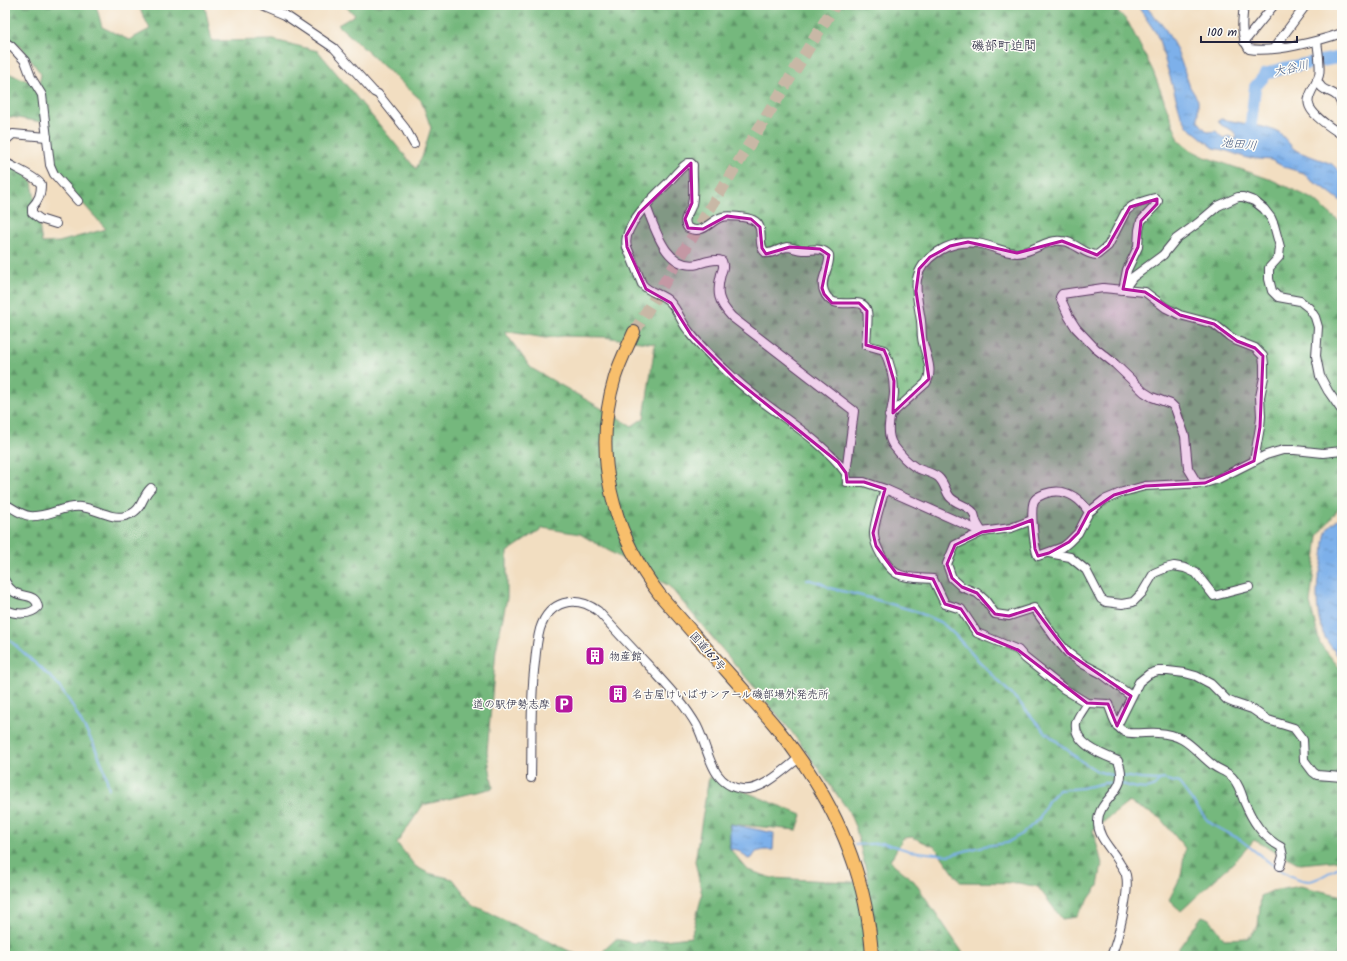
<svg xmlns="http://www.w3.org/2000/svg" width="1347" height="961" font-family="Kalam,'Klee One',sans-serif">
<style>
.forest{fill:url(#forest-firs);stroke:#4b6d5c;fill-rule:evenodd}
.water{fill:url(#water-ripples);stroke:#506992}
.lines{fill:none;stroke-linecap:round;stroke-linejoin:round}
.stream{stroke:#7db0ea;stroke-width:2}
.river{stroke:#7db0ea;stroke-width:12}
.highway-tunnel{stroke:#c8b8a6;stroke-width:12;stroke-dasharray:12 6;stroke-linecap:butt}
.minor-casing{stroke:#413e4f;stroke-width:10}
.highway-casing{stroke:#413e4f;stroke-width:14}
.minor{stroke:#fff;stroke-width:8}
.highway{stroke:#f8bf6c;stroke-width:12}
.marked{fill:#b5179e;fill-opacity:0.2;stroke:#b5179e;stroke-width:3;stroke-linejoin:round}
.labels{text-anchor:middle;stroke-width:3;stroke-linejoin:round;paint-order:stroke}
.street-label{font-size:11px;fill:#22223b;stroke:#fdfcf7}
.poi-label{font-size:11px;fill:#22223b;stroke:#fdfcf7;text-anchor:start}
.water-label{font-size:12px;font-style:italic;fill:#465b81;stroke:#fdfcf7}
.quarter-label{font-size:13px;fill:#22223b;stroke:#fdfcf7}
</style>
<defs>
<pattern id="forest-firs" width="22" height="20" patternUnits="userSpaceOnUse"><rect width="22" height="20" fill="#74b87d"/><path d="M5 1l3.5 6h-7zM16 11l3.5 6h-7z" fill="#5f9568"/></pattern>
<pattern id="water-ripples" width="26" height="14" patternUnits="userSpaceOnUse"><rect width="26" height="14" fill="#7db0ea"/><path d="M2 4q2-2 4 0t4 0M15 11q2-2 4 0t4 0" fill="none" stroke="#668fbf"/></pattern>
</defs>
<rect width="100%" height="100%" fill="#fdfcf7"/>
<filter id="ink" filterUnits="userSpaceOnUse"><feTurbulence type="fractalNoise" baseFrequency=".025" numOctaves="2"/><feDisplacementMap in="SourceGraphic" scale="8" xChannelSelector="R" yChannelSelector="G"/><feConvolveMatrix kernelMatrix="1 2 1 2 8 2 1 2 1" color-interpolation-filters="sRGB"/></filter>
<filter id="wash" filterUnits="userSpaceOnUse"><feTurbulence type="fractalNoise" baseFrequency=".012" numOctaves="4" result="noise"/><feDisplacementMap in="SourceGraphic" scale="16" xChannelSelector="R" yChannelSelector="G"/><feGaussianBlur stdDeviation="0.9" result="paint"/><feColorMatrix in="noise" values="0 0 0 0 0 0 0 0 0 0 0 0 0 0 0 0 0 1.4 0 .05"/><feComposite in="paint" operator="in"/></filter>
<g filter="url(#wash)">
<rect width="100%" height="100%" fill="#f2dec1"/>
<g class="forest">
<path d="M 5,5 L 96,5 L 102,27 L 129,40 L 150,29 L 138,5 L 202,5 L 205,7 L 212,41 L 274,40 L 318,51 L 416,169 L 423,154 L 431,128 L 421,100 L 338,25 L 355,15 L 344,5 L 1112,5 L 1128,22 L 1153,71 L 1179,140 L 1191,150 L 1205,157 L 1272,180 L 1313,199 L 1342,224 L 1342,504 L 1318,536 L 1310,603 L 1320,644 L 1342,671 L 1342,860 L 1300,864 L 1254,840 L 1237,859 L 1181,911 L 1169,900 L 1181,876 L 1185,848 L 1160,818 L 1129,802 L 1093,830 L 1102,864 L 1098,886 L 1076,917 L 1062,919 L 1038,887 L 1018,883 L 960,882 L 935,847 L 912,837 L 903,838 L 890,861 L 914,881 L 965,956 L 598,956 L 616,939 L 635,943 L 691,937 L 702,895 L 695,861 L 709,777 L 729,785 L 802,815 L 797,830 L 730,824 L 730,849 L 748,870 L 772,878 L 869,883 L 856,829 L 848,810 L 791,731 L 669,586 L 580,534 L 543,528 L 507,552 L 507,598 L 496,650 L 487,752 L 493,788 L 423,805 L 397,843 L 415,866 L 428,873 L 453,879 L 474,906 L 580,956 L 5,956 L 5,167 L 17,164 L 32,182 L 42,243 L 59,242 L 106,229 L 59,177 L 42,122 L 5,116 L 5,72 L 39,85 L 41,74 L 22,48 L 5,36 ZM 504,331 L 545,338 L 563,336 L 604,337 L 655,344 L 644,418 L 632,426 L 531,368 Z"/>
<path d="M 1300,886 L 1342,896 L 1342,956 L 1173,956 L 1202,916 L 1210,919 L 1224,939 L 1248,938 L 1258,926 L 1261,896 L 1272,891 Z"/>
</g>
<g class="water">
<path d="M 1137,5 L 1145,5 L 1157,20 L 1163,25 L 1177,50 L 1190,87 L 1198,100 L 1198,121 L 1202,126 L 1208,132 L 1216,131 L 1223,138 L 1229,136 L 1234,139 L 1237,138 C 1234,126 1223,130 1218,121 L 1221,119 L 1263,127 L 1279,132 L 1294,149 L 1299,152 L 1332,164 L 1342,174 L 1342,202 L 1324,188 L 1310,180 L 1304,173 L 1284,167 L 1271,160 L 1247,158 L 1227,151 L 1214,148 L 1188,127 L 1181,115 L 1160,43 L 1156,33 Z"/>
<path d="M 1342,517 L 1342,661 C 1336,653 1327,643 1323,633 C 1317,616 1316,597 1318,579 C 1319,574 1321,569 1322,564 C 1326,544 1319,528 1342,517 Z"/>
<path d="M 730,824 L 774,833 L 773,850 L 764,850 L 756,852 L 752,858 L 748,859 L 738,850 L 730,849 Z"/>
</g>
<g class="lines">
<g class="stream">
<path d="M 807,579 L 821,583 L 830,588 L 870,598 L 915,611 L 942,623 L 954,634 L 974,656 L 1019,702 L 1044,731 L 1081,761 L 1097,771 L 1107,774 L 1118,776"/>
<path d="M 5,636 L 55,681 L 70,702 L 93,743 L 104,768 L 109,789"/>
<path d="M 1122,776 L 1141,779 L 1159,780 L 1163,779 L 1179,783 L 1207,820 C 1216,829 1228,832 1239,839 C 1258,852 1285,880 1309,881 C 1318,881 1334,869 1342,865"/>
<path d="M 1121,784 C 1134,787 1153,795 1159,780"/>
<path d="M 855,845 L 884,843 L 910,851 L 936,854 L 950,855 L 984,846 L 1007,843 L 1022,834 L 1039,819 L 1048,801 L 1059,790 L 1082,788 L 1104,783 L 1117,783"/>
</g>
<path class="river" d="M 1252,141 L 1251,124 L 1255,87 L 1266,74 L 1284,68 L 1342,57"/>
</g>
</g>
<g filter="url(#ink)">
<g class="lines">
<path class="highway-tunnel" d="M 634,332 L 835,5"/>
<g class="minor-casing">
<g id="minor">
<path d="M 261,5 L 285,15 L 334,48 L 374,92 L 378,94 L 405,128 L 414,144"/>
<path d="M 1244,5 C 1242,21 1240,36 1249,49 C 1273,53 1319,41 1342,33"/>
<path d="M 1317,41 C 1318,50 1321,67 1319,75 C 1317,83 1311,90 1309,98 C 1304,112 1332,128 1342,135"/>
<path d="M 5,42 L 11,46 L 25,61 L 31,77 L 42,95 L 50,165 L 54,174 L 78,201"/>
<path d="M 1244,42 L 1274,5"/>
<path d="M 1274,48 L 1306,5"/>
<path d="M 1317,80 C 1322,92 1328,89 1337,96 C 1339,98 1340,102 1342,105"/>
<path d="M 5,141 L 13,134 L 47,137"/>
<path d="M 5,162 C 16,169 33,175 41,184 C 41,194 39,200 32,207 L 32,213 L 40,219 L 56,224"/>
<path d="M 646,206 C 655,228 666,271 698,264 C 705,262 715,258 722,261 C 724,266 723,269 721,274 C 716,293 718,302 732,317 L 854,411 L 846,473 L 847,482 L 864,482 L 885,489 L 982,532"/>
<path d="M 1125,288 L 1133,277 L 1163,255 L 1176,239 L 1198,223 L 1218,206 L 1238,197 L 1243,197 L 1254,201 L 1264,209 L 1271,218 L 1274,225 L 1280,247 L 1279,257 L 1269,268 L 1269,279 L 1272,291 L 1278,297 L 1300,301 L 1309,308 L 1315,317 L 1318,327 L 1316,356 L 1320,376 L 1328,391 L 1342,411"/>
<path d="M 889,416 L 926,383 C 934,371 926,356 923,343 C 921,336 922,329 921,321 C 917,293 908,272 936,253 C 949,244 966,240 982,244 C 994,247 1005,253 1017,253 C 1032,253 1046,239 1061,241 C 1064,241 1069,242 1072,244 C 1081,248 1087,255 1097,255 L 1108,246 L 1126,211 C 1134,203 1144,201 1155,198 L 1158,201 L 1157,204 L 1141,221 L 1139,230 L 1138,247 L 1127,270 L 1123,290"/>
<path d="M 846,473 C 817,434 770,412 735,379 C 719,364 701,348 688,330 C 681,322 678,310 670,302 C 662,293 650,294 642,284 L 627,247 C 621,227 654,196 668,183 C 674,176 680,168 688,163 L 691,163 L 693,165 C 692,178 695,192 692,204 C 690,213 681,219 688,228 C 704,235 709,221 722,217 C 728,215 747,217 753,220 C 767,227 755,244 766,253 C 774,254 779,248 787,247 C 792,247 797,250 802,250 C 812,251 821,246 829,255 C 831,267 819,279 824,291 C 833,316 862,292 867,311 C 869,317 866,337 866,345 L 884,350 C 890,363 894,378 894,392 C 894,408 883,430 893,445 C 899,453 907,462 915,467 C 922,471 931,472 938,477 C 945,483 945,491 950,497 C 956,504 967,505 973,512 C 975,515 975,518 976,521 C 977,525 980,528 982,532"/>
<path d="M 1197,483 L 1188,468 L 1185,436 L 1175,408 L 1171,404 L 1152,397 L 1144,392 L 1115,364 L 1095,348 L 1076,328 L 1069,317 L 1060,297 L 1062,294 L 1103,288 L 1145,292 L 1166,308 L 1180,315 L 1214,324 L 1229,336 L 1237,341 L 1255,348 L 1263,356 L 1264,364 L 1264,377 L 1260,397 L 1261,416 L 1260,427 L 1254,461"/>
<path d="M 885,489 C 882,499 873,526 874,534 C 874,545 886,567 896,573 C 906,579 922,578 933,579 L 945,604 L 961,609 L 977,633 L 1018,650 L 1025,658 L 1064,689 L 1087,703 L 1108,704 C 1113,714 1114,727 1125,732 C 1131,735 1149,732 1158,733 C 1188,735 1193,750 1214,766 C 1219,770 1226,771 1232,777 C 1238,783 1241,792 1244,801 C 1252,820 1262,837 1281,847 L 1283,856 L 1280,866"/>
<path d="M 5,504 C 13,508 21,515 30,516 C 47,518 63,505 81,507 C 95,508 111,520 125,516 C 144,511 140,498 151,488"/>
<path d="M 1089,512 C 1078,496 1063,487 1044,494 C 1040,496 1036,497 1034,501 C 1030,510 1034,547 1038,556 L 1063,547 L 1069,542 L 1078,533 L 1089,512 L 1104,500 L 1123,492 L 1145,486 L 1205,483 L 1218,479 L 1266,455 L 1283,450 L 1295,450 L 1323,453 L 1342,451"/>
<path d="M 1032,520 L 1011,528 L 982,532 L 955,545 L 947,564 L 952,578 L 962,587 L 977,593 L 985,600 L 995,614 L 1009,616 L 1034,608 L 1056,639 L 1068,653 L 1083,664 L 1102,674 L 1131,696"/>
<path d="M 1049,553 L 1070,557 L 1086,570 L 1101,599 L 1106,602 L 1122,604 L 1133,602 L 1142,593 L 1154,573 L 1166,568 L 1174,566 L 1185,568 L 1196,573 L 1214,596 L 1249,587"/>
<path d="M 5,581 C 7,585 10,589 14,592 C 23,598 36,593 38,607 C 30,616 15,614 5,610"/>
<path d="M 1087,703 C 1084,709 1077,717 1076,723 C 1073,744 1103,755 1118,761 C 1131,791 1099,797 1098,821 C 1097,838 1113,850 1120,864 C 1122,867 1125,871 1126,875 C 1130,892 1118,940 1111,956"/>
<path d="M 1117,726 L 1139,682 L 1149,674 L 1158,671 L 1168,671 L 1185,673 L 1196,676 L 1211,684 L 1227,700 L 1234,703 L 1252,709 L 1268,720 L 1294,728 L 1303,740 L 1304,760 L 1313,772 L 1317,775 L 1342,777"/>
<path d="M 531,778 C 532,739 530,701 535,662 C 536,651 537,640 540,629 C 549,601 575,594 598,611 C 615,630 632,648 650,667 C 667,686 684,703 697,726 C 709,749 710,785 742,789 C 761,792 785,769 799,758"/>
</g>
</g>
<g class="highway-casing">
<path id="highway" d="M 634,332 C 628,346 620,361 615,377 C 592,454 612,533 660,595 C 684,623 708,650 732,677 C 747,694 762,710 776,727 C 831,794 867,870 872,956"/>
</g>
<use href="#minor" class="minor"/>
<use href="#highway" class="highway"/>
</g>
</g>
<path class="marked" d="M 691,163 L 692,203 L 685,219 L 688,228 L 703,229 L 727,216 L 751,219 L 760,227 L 762,248 L 766,254 L 790,247 L 820,249 L 829,255 L 822,288 L 824,294 L 832,303 L 859,303 L 867,311 L 866,345 L 884,350 L 887,357 L 894,381 L 893,413 L 929,379 L 916,291 L 919,269 L 930,257 L 950,246 L 968,242 L 1017,253 L 1062,241 L 1097,255 L 1108,246 L 1130,207 L 1157,199 L 1157,204 L 1141,221 L 1138,247 L 1127,270 L 1123,289 L 1145,292 L 1180,315 L 1214,324 L 1237,341 L 1255,348 L 1263,356 L 1260,427 L 1254,461 L 1205,483 L 1145,486 L 1114,495 L 1089,512 L 1078,533 L 1069,542 L 1049,553 L 1038,556 L 1035,549 L 1032,520 L 1011,528 L 982,532 L 955,545 L 947,564 L 952,578 L 962,587 L 977,593 L 995,614 L 1009,616 L 1034,608 L 1068,653 L 1131,696 L 1117,726 L 1108,704 L 1087,703 L 1018,650 L 977,633 L 961,609 L 945,604 L 933,579 L 896,573 L 876,546 L 873,533 L 885,489 L 864,482 L 847,482 L 846,473 L 838,462 L 735,379 L 691,335 L 671,303 L 646,289 L 627,247 L 626,236 L 639,213 Z"/>
<defs>
<g id="building-square" transform="scale(1)"><rect x="-9" y="-9" width="18" height="18" rx="4" fill="#b5179e" stroke="#fdfcf7"/><path d="M-4-6H4V6H1V3H-1V6H-4ZM-2.5-4.3h1.7v1.8h-1.7ZM.8-4.3h1.7v1.8H.8ZM-2.5-1h1.7V.8h-1.7ZM.8-1h1.7V.8H.8Z" fill="#fff"/></g>
<g id="parking-square" transform="scale(1)"><rect x="-9" y="-9" width="18" height="18" rx="4" fill="#b5179e" stroke="#fdfcf7"/><path d="M-3.5-5.5H1a3.5 3.5 0 0 1 0 7H-1V5.5H-3.5ZM-1-3.4V-.6H.8a1.4 1.4 0 0 0 0-2.8Z" fill="#fff"/></g>
</defs>
<g fill-rule="evenodd">
<use href="#building-square" x="595" y="656"/>
<use href="#building-square" x="618" y="694"/>
<use href="#parking-square" x="564" y="704"/>
</g>
<g class="labels">
<g class="street-label">
<text transform="translate(708 651) rotate(49)" y="4">国道167号</text>
</g>
<g class="poi-label">
<text x="609" y="660">物産館</text>
<text x="632" y="698">名古屋けいばサンアール磯部場外発売所</text>
<text x="550" y="708" text-anchor="end">道の駅伊勢志摩</text>
</g>
<g class="water-label">
<text transform="translate(1291 68) rotate(-12)" y="4">大谷川</text>
<text transform="translate(1239 144) rotate(6)" y="4">池田川</text>
</g>
<g class="quarter-label">
<text x="1004" y="50">磯部町迫間</text>
</g>
</g>
<rect width="1347" height="961" fill="none" stroke="#fdfcf7" stroke-width="20"/>
<path d="M1201 36v6h96v-6" fill="none" stroke="#22223b" stroke-width="2"/>
<text x="1207" y="36" font-size="12" fill="#22223b" stroke="#fdfcf7" stroke-width="3" paint-order="stroke">100 m</text>
</svg>
